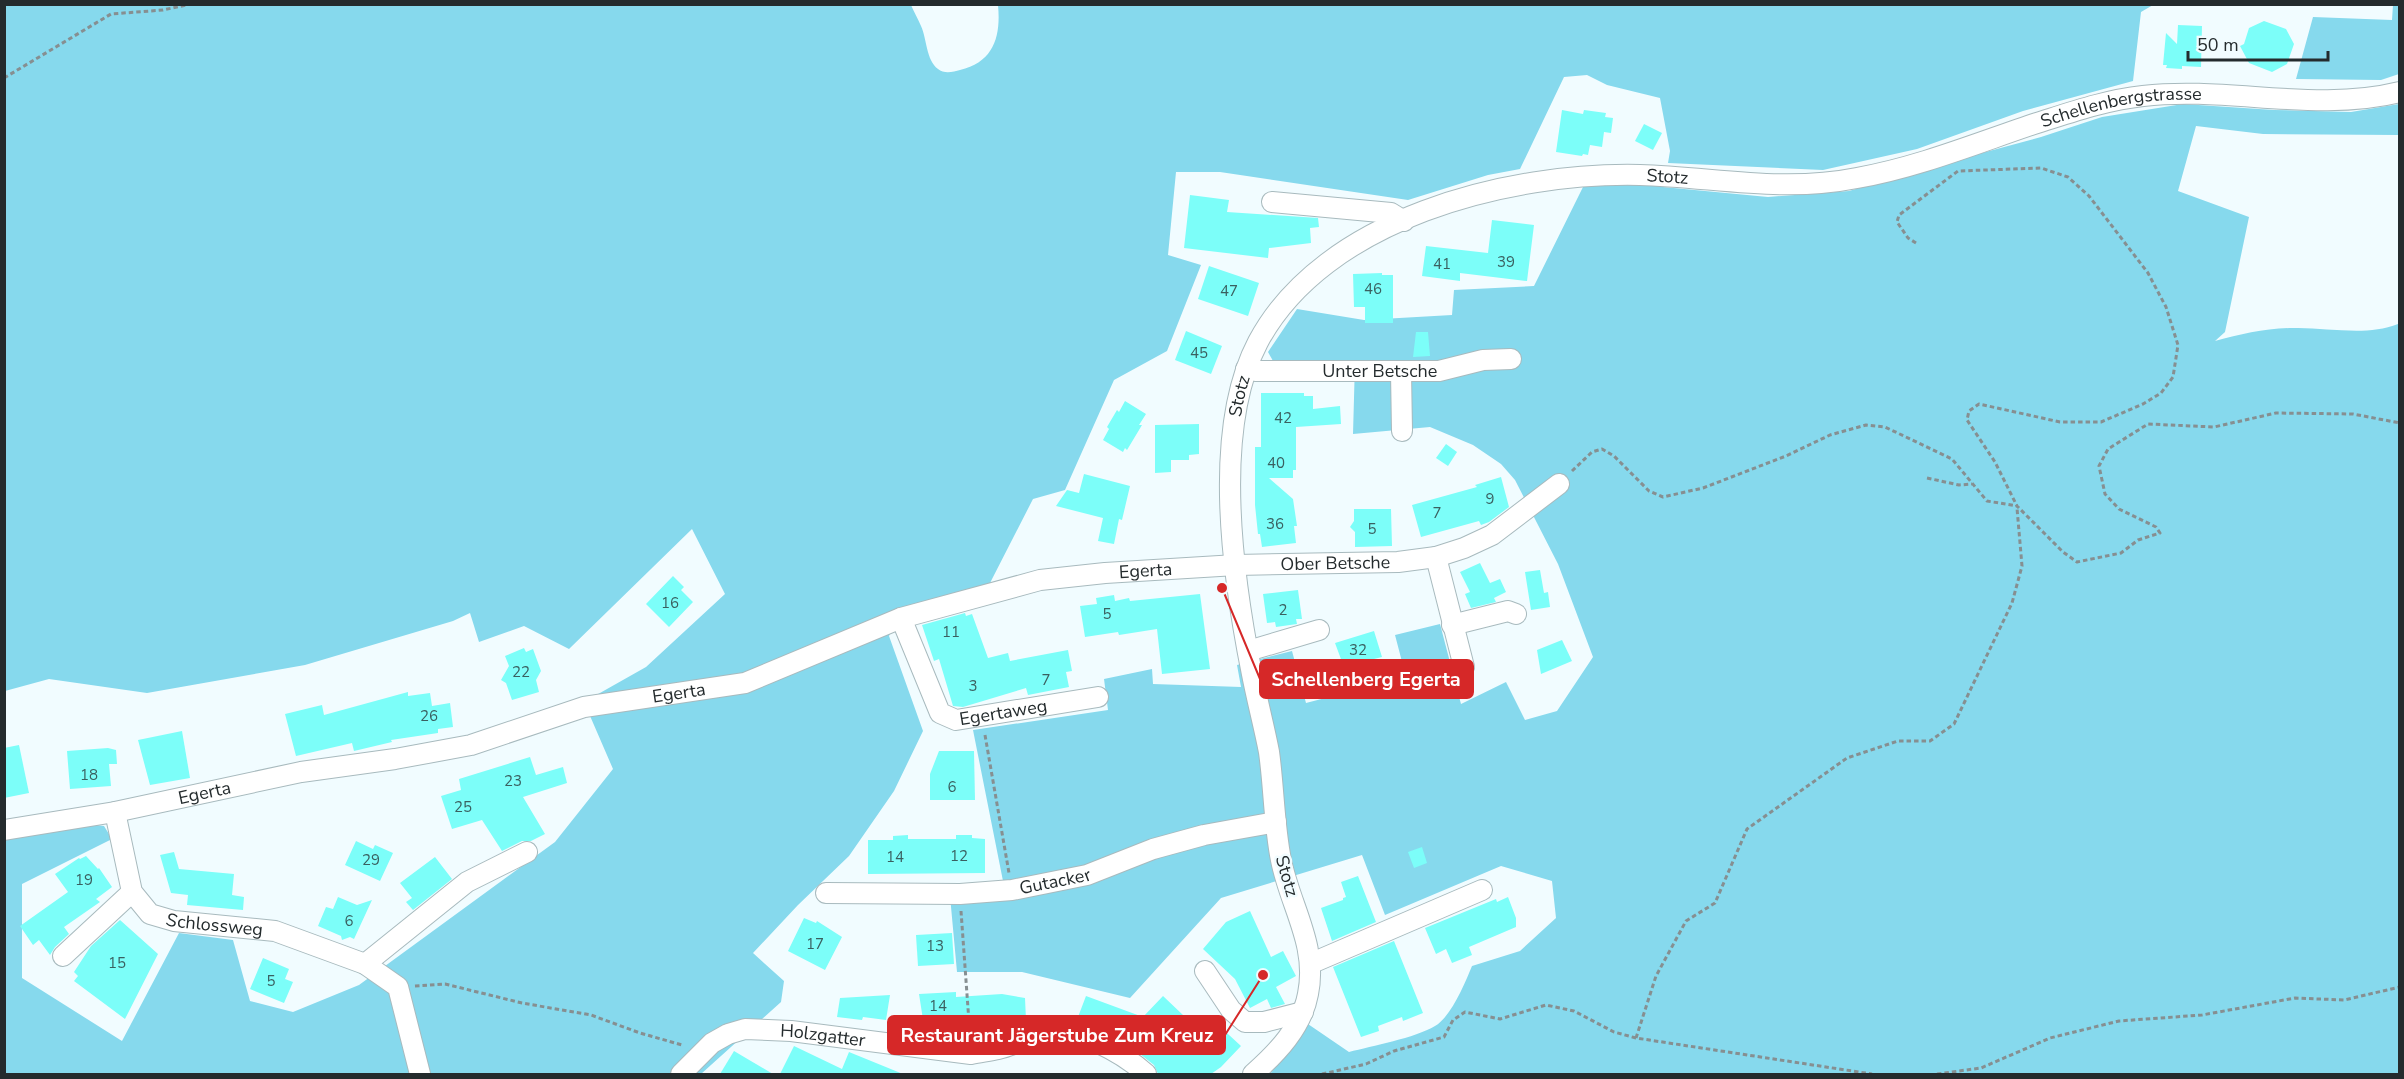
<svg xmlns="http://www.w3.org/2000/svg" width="2404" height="1079" font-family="'Nunito Sans',sans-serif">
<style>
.green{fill:#86d9ed}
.building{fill:#7cfef9}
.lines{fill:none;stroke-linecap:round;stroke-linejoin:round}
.minor-casing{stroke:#a8babe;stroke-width:22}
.path{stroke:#868f91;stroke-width:3;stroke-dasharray:4.5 3;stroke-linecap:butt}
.minor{stroke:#fff;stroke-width:20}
.labels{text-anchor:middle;stroke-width:5;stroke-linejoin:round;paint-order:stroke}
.number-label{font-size:15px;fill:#3a6060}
.street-label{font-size:18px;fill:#242b2d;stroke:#f1fcff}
.leader{fill:none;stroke:#d62828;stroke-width:2}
.callout-dot{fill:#d62828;stroke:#f1fcff;stroke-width:2}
.callout{fill:#d62828;stroke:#d62828;stroke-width:2}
.callout-label{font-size:20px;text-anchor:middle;font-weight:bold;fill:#fff}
</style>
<rect width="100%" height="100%" fill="#f1fcff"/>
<g class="green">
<path d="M 5,5 L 911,5 C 914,12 918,19 921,26 C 927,39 926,60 938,69 C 944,74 953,72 960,70 C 994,62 1001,36 998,5 L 2153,5 L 2141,12 L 2133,81 L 2023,111 L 1917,149 L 1823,170 L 1668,163 L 1670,151 L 1660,98 L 1607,85 L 1587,75 L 1564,77 L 1520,169 L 1488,175 L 1408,200 L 1220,172 L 1176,172 L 1168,255 L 1201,265 L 1167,351 L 1114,380 L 1065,490 L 1033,499 L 990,583 L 902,608 L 889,636 L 923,731 L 894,791 L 849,856 L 798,905 L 753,953 L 784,981 L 781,1002 L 701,1074 L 4,1074 L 5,838 L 88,824 L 104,826 L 112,839 L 22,884 L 22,978 L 122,1041 L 179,933 L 233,940 L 250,1001 L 293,1012 L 359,985 L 555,842 L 613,769 L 584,702 L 646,667 L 725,594 L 692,529 L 569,649 L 524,626 L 479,642 L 470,613 L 453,621 L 305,665 L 147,693 L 49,679 L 5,691 Z"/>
<path d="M 2393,5 L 2399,5 L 2399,74 L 2381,80 L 2296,79 L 2313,17 L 2392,20 Z"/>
<path d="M 2183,104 L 2274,110 L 2351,112 L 2399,104 L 2399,135 L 2263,134 L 2196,126 L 2178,191 L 2249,217 L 2225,332 L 2215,341 C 2241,334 2266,328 2293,328 C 2327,327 2365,337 2398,324 L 2399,317 L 2399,1074 L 1270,1074 L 1295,1044 L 1305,1022 L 1349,1052 C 1372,1046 1415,1038 1435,1026 C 1451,1017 1465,983 1472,966 L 1520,951 L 1556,918 L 1552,881 L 1501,866 L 1385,915 L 1362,855 L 1221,898 L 1130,998 L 1022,972 L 957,972 L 949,885 L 1003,881 L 973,730 L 1108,710 L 1104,679 L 1152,669 L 1153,684 L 1241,687 L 1237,665 L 1292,651 L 1306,703 L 1406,677 L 1395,635 L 1440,624 L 1461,704 L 1506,682 L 1525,720 L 1557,711 L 1593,657 L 1558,564 L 1515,480 L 1501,464 L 1473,445 L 1430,427 L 1353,434 L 1355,362 L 1273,361 L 1268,352 L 1297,309 L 1364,320 L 1452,315 L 1454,290 L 1534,286 L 1584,185 L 1641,181 L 1663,187 L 1768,197 L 1849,191 L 1941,164 L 2041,137 L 2102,117 Z"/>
</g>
<g class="building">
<path d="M 2264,21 L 2286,29 L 2294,44 L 2287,64 L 2272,72 L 2249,63 L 2240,46 L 2244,44 L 2249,28 Z"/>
<path d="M 2178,25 L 2202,26 L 2201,67 L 2182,66 L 2182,69 L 2166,68 L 2167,65 L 2163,65 L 2166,33 L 2177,44 Z"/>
<path d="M 1562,110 L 1583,114 L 1584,110 L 1606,113 L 1605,117 L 1613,118 L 1611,133 L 1604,132 L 1602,147 L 1590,145 L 1588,155 L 1583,154 L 1582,156 L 1556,152 Z"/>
<path d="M 1644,124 L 1662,133 L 1653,150 L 1635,141 Z"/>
<path d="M 1190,195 L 1229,200 L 1227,212 L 1318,218 L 1319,227 L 1310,228 L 1311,243 L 1269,248 L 1268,258 L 1184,248 Z"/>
<path d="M 1492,220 L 1534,225 L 1527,281 L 1460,273 L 1460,281 L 1422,276 L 1426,246 L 1488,253 Z"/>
<path d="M 1209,266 L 1259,283 L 1248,316 L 1198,299 Z"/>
<path d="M 1382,273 L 1382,275 L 1393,275 L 1393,323 L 1365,323 L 1365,307 L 1354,307 L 1353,274 Z"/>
<path d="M 1186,331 L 1222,346 L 1211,374 L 1175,360 Z"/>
<path d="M 1416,332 L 1428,332 L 1430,356 L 1413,357 Z"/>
<path d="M 1261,393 L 1304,393 L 1304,396 L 1313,396 L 1313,409 L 1340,406 L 1341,424 L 1296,427 L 1296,470 L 1293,470 L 1293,478 L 1269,478 L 1293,499 L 1297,526 L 1294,526 L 1296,543 L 1262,547 L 1260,534 L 1258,534 L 1255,505 L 1255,447 L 1261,447 Z"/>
<path d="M 1125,401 L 1146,414 L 1139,425 L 1142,425 L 1127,450 L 1125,448 L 1123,452 L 1103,440 L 1109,429 L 1107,427 L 1117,410 L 1119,412 Z"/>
<path d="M 1199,424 L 1199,454 L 1189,455 L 1189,460 L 1171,460 L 1171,472 L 1155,473 L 1155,425 Z"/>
<path d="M 1446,444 L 1457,452 L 1448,466 L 1436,458 Z"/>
<path d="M 1084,474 L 1130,486 L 1122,520 L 1119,519 L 1114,544 L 1098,541 L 1103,518 L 1056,506 L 1067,490 L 1079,493 Z"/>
<path d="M 1501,477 L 1509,507 L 1489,522 L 1481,525 L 1479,521 L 1421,537 L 1412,505 L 1477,487 L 1475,485 Z"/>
<path d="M 1354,509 L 1391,509 L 1392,546 L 1355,547 L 1355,532 L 1350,527 L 1354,521 Z"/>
<path d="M 1480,563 L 1490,583 L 1500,579 L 1506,592 L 1494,598 L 1496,602 L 1471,608 L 1465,594 L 1470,592 L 1460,572 Z"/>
<path d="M 1540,570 L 1544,593 L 1548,592 L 1550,607 L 1531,610 L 1525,572 Z"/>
<path d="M 673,576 L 684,587 L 681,590 L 693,602 L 669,627 L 646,604 Z"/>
<path d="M 1298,590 L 1302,619 L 1296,619 L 1297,624 L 1276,627 L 1275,622 L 1267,623 L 1263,594 Z"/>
<path d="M 1200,594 L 1210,669 L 1162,674 L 1157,629 L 1119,635 L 1118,632 L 1085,637 L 1080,606 L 1097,604 L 1096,598 L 1114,595 L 1115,601 L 1129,598 L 1130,601 Z"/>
<path d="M 965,613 L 966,616 L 972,614 L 988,658 L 1008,653 L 1010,661 L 1068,650 L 1072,671 L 1066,672 L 1069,687 L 1028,695 L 1026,688 L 963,707 L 953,706 L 939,659 L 934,661 L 922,625 Z"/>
<path d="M 1374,631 L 1382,657 L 1374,659 L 1377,669 L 1348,678 L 1335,643 Z"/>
<path d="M 1562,640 L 1572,661 L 1541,674 L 1537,650 Z"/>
<path d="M 524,648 L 526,652 L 533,649 L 541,671 L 536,680 L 539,692 L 512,700 L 506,683 L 501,680 L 509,666 L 505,656 Z"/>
<path d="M 408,692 L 408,696 L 430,693 L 432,706 L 450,703 L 453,727 L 438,729 L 438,733 L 391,740 L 392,742 L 354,751 L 352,743 L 296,756 L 285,714 L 322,705 L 324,715 Z"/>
<path d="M 182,731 L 190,778 L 150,785 L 138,740 Z"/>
<path d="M 19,745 L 29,793 L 4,798 L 4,748 Z"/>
<path d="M 108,748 L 116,750 L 117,764 L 109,764 L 111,786 L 70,789 L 67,751 Z"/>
<path d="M 939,751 L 974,751 L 975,800 L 930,800 L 930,774 Z"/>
<path d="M 530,757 L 536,775 L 563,767 L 567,783 L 523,797 L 545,834 L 531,841 L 522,841 L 502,851 L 482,820 L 452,829 L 441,796 L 461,790 L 459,779 Z"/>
<path d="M 908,835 L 908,839 L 956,839 L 956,835 L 972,835 L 972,838 L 985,839 L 985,873 L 868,874 L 868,840 L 893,840 L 893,836 Z"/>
<path d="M 356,841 L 373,849 L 375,845 L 393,853 L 380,881 L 345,865 Z"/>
<path d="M 1422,847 L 1427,863 L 1414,868 L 1408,852 Z"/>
<path d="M 174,852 L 179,869 L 234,874 L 232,895 L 244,897 L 243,910 L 187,905 L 188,895 L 171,893 L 160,855 Z"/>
<path d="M 86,856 L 98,869 L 99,868 L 112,887 L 96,899 L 100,902 L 64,927 L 69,934 L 55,947 L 50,955 L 39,940 L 33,945 L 20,926 L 68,892 L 55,874 L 79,858 L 80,859 Z"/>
<path d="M 435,857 L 452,879 L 413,910 L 406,902 L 412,898 L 400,883 Z"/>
<path d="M 1358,876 L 1376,922 L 1332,941 L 1321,908 L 1343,900 L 1343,898 L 1346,897 L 1341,882 Z"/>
<path d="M 338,897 L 357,905 L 372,900 L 354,939 L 350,937 L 342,940 L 341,936 L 318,926 L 326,907 L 333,909 Z"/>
<path d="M 1508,897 L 1516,918 L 1516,927 L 1469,947 L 1472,955 L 1452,963 L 1446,949 L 1436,954 L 1425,928 L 1496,899 L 1497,902 Z"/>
<path d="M 1250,911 L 1271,957 L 1283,951 L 1296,976 L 1276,987 L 1285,1004 L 1271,1008 L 1267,999 L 1250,1008 L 1235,979 L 1203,949 L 1226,922 Z"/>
<path d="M 804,918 L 816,923 L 817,921 L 842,937 L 825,970 L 788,951 Z"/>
<path d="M 120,920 L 158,954 L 125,1019 L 74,981 L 78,976 L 74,972 L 91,946 Z"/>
<path d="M 952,933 L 954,964 L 918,966 L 916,935 Z"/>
<path d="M 1394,941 L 1423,1013 L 1403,1021 L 1402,1017 L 1378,1026 L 1379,1031 L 1361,1037 L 1333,967 Z"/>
<path d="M 263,958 L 289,969 L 285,979 L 293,982 L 284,1003 L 250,989 Z"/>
<path d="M 956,992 L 956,997 L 1002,994 L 1025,998 L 1026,1020 L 958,1027 L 930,1028 L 929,1026 L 924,1026 L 919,994 Z"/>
<path d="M 890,995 L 886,1020 L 863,1017 L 862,1020 L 837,1017 L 840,998 Z"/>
<path d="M 1086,996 L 1143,1017 L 1163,996 L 1204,1035 L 1216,1023 L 1241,1046 L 1221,1067 L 1211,1074 L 1158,1074 L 1154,1065 L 1140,1054 L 1144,1049 L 1118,1024 L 1113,1037 L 1084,1025 L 1086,1020 L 1078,1017 Z"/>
<path d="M 794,1046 L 842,1069 L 849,1052 L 903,1074 L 780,1074 Z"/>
<path d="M 734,1051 L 773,1074 L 720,1074 Z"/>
</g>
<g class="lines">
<g class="minor-casing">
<g id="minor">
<path d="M 1272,202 L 1391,213 L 1404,221"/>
<path id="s1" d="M 1246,369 L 1256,371 L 1439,371 L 1483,360 L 1511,359"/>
<path d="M 1401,372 L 1402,431"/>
<path d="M 1436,557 L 1464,667"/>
<path id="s2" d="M 901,618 L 940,713 L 956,720 L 1098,697"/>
<path d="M 1452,625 L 1508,611 L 1516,614"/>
<path d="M 1248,651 L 1319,630"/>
<path id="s3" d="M 115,812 L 132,892 L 150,914 L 174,921 L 275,931 L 365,964 L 398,987 L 420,1074"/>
<path id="s4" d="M 4,830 L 115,812 L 301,772 L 395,759 L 471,745 L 584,707 L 745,683 L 901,618 L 1040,580 L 1105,573 L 1236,565 L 1398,562 L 1436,557 L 1464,548 L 1492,535 L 1559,484"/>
<path id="s5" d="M 826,893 L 960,894 L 1012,890 L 1087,875 L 1153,849 L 1204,835 L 1276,822"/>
<path d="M 63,956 L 132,892"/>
<path d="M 1312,963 L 1482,890"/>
<path d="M 365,964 L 467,882 L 527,852"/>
<path d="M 1205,971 L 1231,1010 L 1245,1022 L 1264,1022 L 1303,1012"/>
<path id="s6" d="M 681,1074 L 712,1043 L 728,1034 L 745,1029 L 791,1031 L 971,1054 C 980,1052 990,1051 998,1049 C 1015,1045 1030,1036 1047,1033 C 1078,1027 1124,1054 1146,1074"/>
<path id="s7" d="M 1253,1074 C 1277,1053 1302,1027 1308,994 C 1318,945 1290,906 1281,860 C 1274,825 1274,788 1269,752 C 1264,726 1257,700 1252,674 C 1233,579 1211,431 1258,342 C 1324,218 1509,172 1640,175 C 1714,177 1782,193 1857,178 C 1919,167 1977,143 2037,123 C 2072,112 2106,100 2143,96 C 2228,86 2315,113 2400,92"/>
</g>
</g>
<g class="path">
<path d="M 4,78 L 111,14 L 163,10 L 191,4"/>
<path d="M 1916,243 L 1908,238 L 1897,222 L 1899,215 L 1958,171 L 2041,168 L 2068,177 L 2089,196 L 2148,273 L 2166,307 L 2178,345 L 2173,377 L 2161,393 L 2143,404 L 2101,422 L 2060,422 L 1979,404 L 1969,411 L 1967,420 L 1995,462 L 2017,506 L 2063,552 L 2077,562 L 2121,553 L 2138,540 L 2160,533 L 2156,527 L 2119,509 L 2105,494 L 2099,466 L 2108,449 L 2148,424 L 2214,427 L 2276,413 L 2353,414 L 2400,423"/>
<path d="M 1572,471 L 1592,452 L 1602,449 L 1614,456 L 1649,491 L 1663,497 L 1703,488 L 1786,456 L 1830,435 L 1866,425 L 1885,427 L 1952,459 L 1987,501 L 2017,506"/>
<path d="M 1927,478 L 1959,485 L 1972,484"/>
<path d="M 985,735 L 1009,873"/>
<path d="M 961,911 L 970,1036"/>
<path d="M 415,986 L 445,984 L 522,1003 L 591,1015 L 640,1033 L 682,1045"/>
<path d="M 1636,1038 L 1656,976 L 1686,921 L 1715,903 L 1747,829 L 1847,758 L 1898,741 L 1930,741 L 1954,724 L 2012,603 L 2022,566 L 2017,508"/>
<path d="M 1322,1074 L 1366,1064 L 1394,1051 L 1444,1037 L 1453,1020 L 1465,1012 L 1500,1019 L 1546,1005 L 1574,1011 L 1614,1032 L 1636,1038 L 1872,1074"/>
<path d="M 1937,1074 L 1981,1068 L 2050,1038 L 2119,1021 L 2202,1015 L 2295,998 L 2344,1000 L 2400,987"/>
</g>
<use href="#minor" class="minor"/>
</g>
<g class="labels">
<g class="number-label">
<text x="1506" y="267">39</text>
<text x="1442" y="269">41</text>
<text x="1373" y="294">46</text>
<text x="1229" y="296">47</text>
<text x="1199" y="358">45</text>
<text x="1283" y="423">42</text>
<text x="1276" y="468">40</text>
<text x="1490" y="504">9</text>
<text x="1437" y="518">7</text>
<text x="1275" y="529">36</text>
<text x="1372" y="534">5</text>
<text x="670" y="608">16</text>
<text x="1283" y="615">2</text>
<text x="1107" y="619">5</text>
<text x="951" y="637">11</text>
<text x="1358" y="655">32</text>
<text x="521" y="677">22</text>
<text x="1046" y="685">7</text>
<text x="973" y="691">3</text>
<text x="429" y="721">26</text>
<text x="89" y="780">18</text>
<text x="513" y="786">23</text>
<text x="952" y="792">6</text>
<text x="463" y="812">25</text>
<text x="959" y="861">12</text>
<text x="895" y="862">14</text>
<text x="371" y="865">29</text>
<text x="84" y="885">19</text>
<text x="349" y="926">6</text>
<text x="815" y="949">17</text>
<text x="935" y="951">13</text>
<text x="117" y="968">15</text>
<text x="271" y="986">5</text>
<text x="938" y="1011">14</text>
</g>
<g class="street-label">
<text dy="6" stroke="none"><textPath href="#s7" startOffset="1692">Schellenbergstrasse</textPath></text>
<text dy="6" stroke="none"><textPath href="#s7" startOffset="1227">Stotz</textPath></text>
<text dy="6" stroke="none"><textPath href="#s1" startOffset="134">Unter Betsche</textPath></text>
<text dy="6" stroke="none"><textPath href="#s7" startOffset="706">Stotz</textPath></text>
<text dy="6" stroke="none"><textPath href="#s4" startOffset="1366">Ober Betsche</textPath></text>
<text dy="6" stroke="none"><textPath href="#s4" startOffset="1176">Egerta</textPath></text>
<text dy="6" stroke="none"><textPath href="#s4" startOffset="690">Egerta</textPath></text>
<text dy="6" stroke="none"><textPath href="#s2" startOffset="168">Egertaweg</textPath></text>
<text dy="6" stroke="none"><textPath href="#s4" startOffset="204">Egerta</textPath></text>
<text transform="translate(1287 876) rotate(74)" y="6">Stotz</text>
<text dy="6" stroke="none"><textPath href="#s5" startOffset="230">Gutacker</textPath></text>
<text dy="6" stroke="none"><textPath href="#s3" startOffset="176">Schlossweg</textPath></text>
<text dy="6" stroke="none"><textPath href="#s6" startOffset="158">Holzgatter</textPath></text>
</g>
</g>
<path class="leader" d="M1222 588L1260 679M1263 975L1225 1035"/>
<g class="callout-dot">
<circle cx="1222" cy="588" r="6"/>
<circle cx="1263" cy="975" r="6"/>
</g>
<g class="callout">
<rect x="1260" y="660" width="213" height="38" rx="6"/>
<rect x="888" y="1016" width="337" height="38" rx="6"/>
</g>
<g class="callout-label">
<text x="1366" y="686">Schellenberg Egerta</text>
<text x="1057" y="1042">Restaurant Jägerstube Zum Kreuz</text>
</g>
<rect width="2404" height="1079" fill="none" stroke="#242b2d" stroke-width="12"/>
<path d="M2188 51v9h140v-9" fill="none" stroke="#242b2d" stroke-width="3"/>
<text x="2197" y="51" font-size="18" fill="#242b2d" stroke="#f1fcff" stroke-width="4.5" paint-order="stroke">50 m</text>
</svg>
